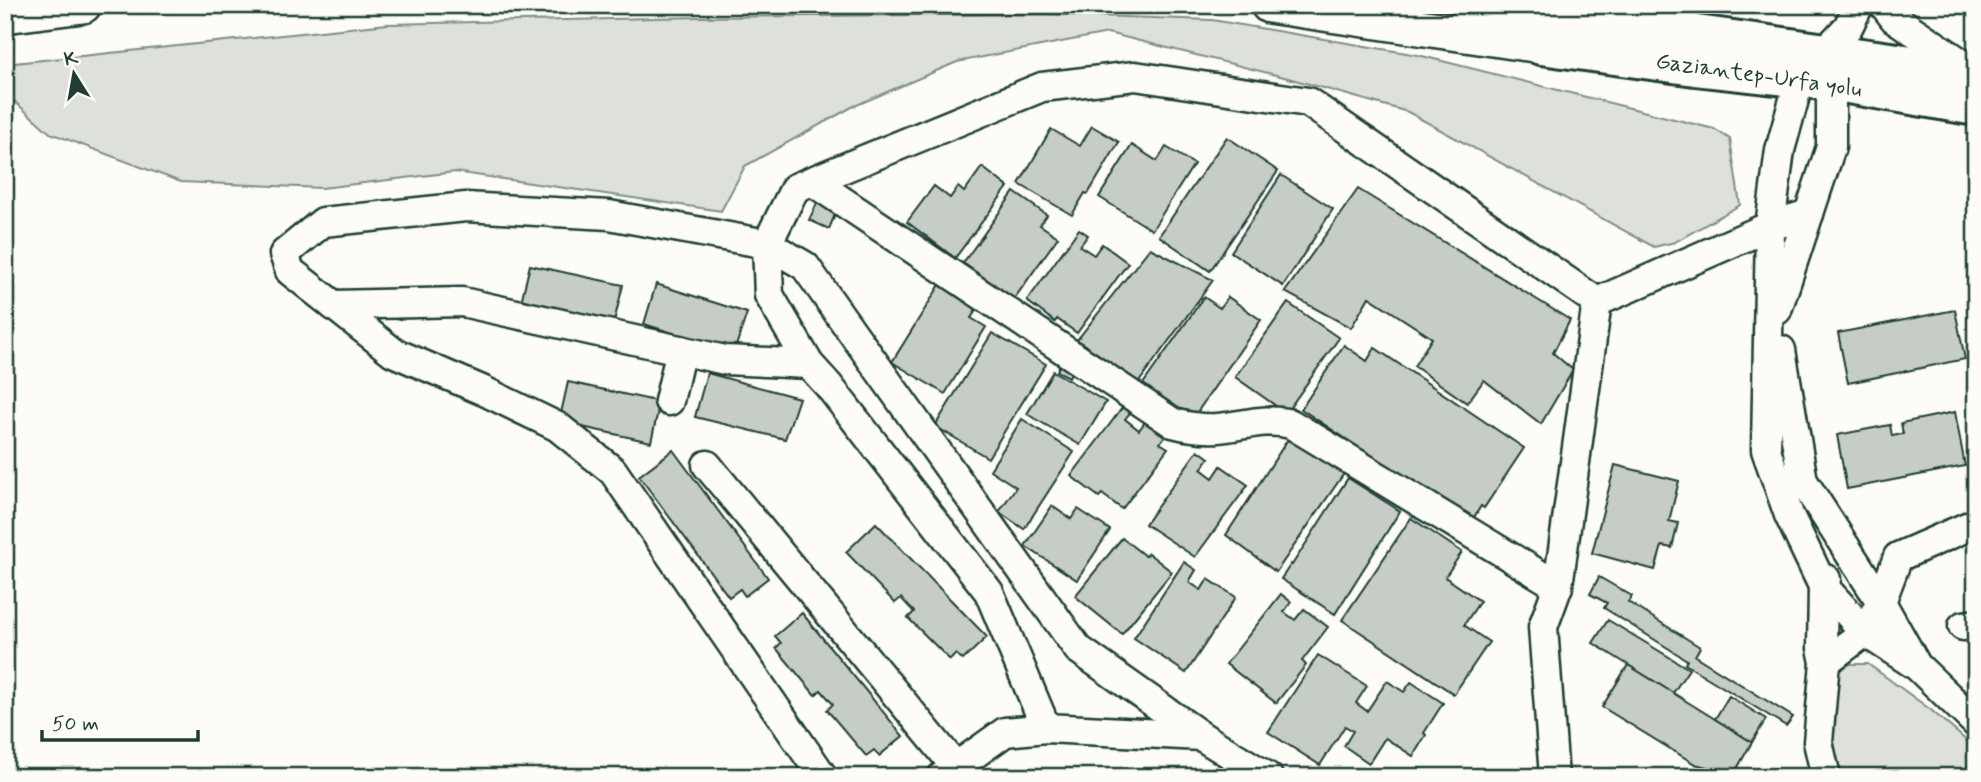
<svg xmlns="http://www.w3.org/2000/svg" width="1981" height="782" font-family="Mynerve,sans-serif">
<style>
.green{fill:#dde0db;stroke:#7e8e88;stroke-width:2}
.building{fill:#c6cdc7;stroke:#1f3d34;stroke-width:2}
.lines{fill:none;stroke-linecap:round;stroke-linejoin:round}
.minor-casing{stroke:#1f3d34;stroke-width:33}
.major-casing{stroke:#1f3d34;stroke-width:40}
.highway-casing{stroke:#1f3d34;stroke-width:44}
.minor{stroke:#fdfcf7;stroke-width:28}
.major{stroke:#fdfcf7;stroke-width:35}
.highway{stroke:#fdfcf7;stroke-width:38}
.labels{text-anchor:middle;stroke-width:7;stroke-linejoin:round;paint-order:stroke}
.street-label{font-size:23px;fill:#1f3d34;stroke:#fdfcf7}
</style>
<rect width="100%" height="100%" fill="#fdfcf7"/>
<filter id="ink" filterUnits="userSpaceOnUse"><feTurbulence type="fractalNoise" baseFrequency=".0143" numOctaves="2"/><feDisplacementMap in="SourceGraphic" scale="14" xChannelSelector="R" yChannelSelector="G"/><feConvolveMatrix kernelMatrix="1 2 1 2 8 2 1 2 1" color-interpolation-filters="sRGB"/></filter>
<g filter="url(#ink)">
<g class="green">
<path d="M 1038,14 L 1212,20 L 1418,55 L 1714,129 L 1730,139 L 1740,205 L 1675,242 L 1654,247 L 1408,112 L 1288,78 L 1108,33 L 957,62 L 852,107 L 745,166 L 721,211 L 455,172 L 322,188 L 181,182 L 50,133 L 5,93 L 5,64 L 388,24 L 701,17 Z"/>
<path d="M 1850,664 L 1868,664 L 1931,710 L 1976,749 L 1973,777 L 1838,777 L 1825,744 L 1839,670 Z"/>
</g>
<g class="building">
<path d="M 1092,126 L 1119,142 L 1088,194 L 1085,193 L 1072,215 L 1019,184 L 1051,129 L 1080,146 Z"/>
<path d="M 1227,137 L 1278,171 L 1210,271 L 1159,236 Z"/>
<path d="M 1132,145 L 1157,161 L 1166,147 L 1194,164 L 1152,230 L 1099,197 Z"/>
<path d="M 982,167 L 1008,187 L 955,258 L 907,222 L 934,186 L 950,198 L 958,187 L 964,192 Z"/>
<path d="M 1281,175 L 1333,209 L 1283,286 L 1231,252 Z"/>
<path d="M 1358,189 L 1570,320 L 1553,353 L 1573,370 L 1541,424 L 1484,380 L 1467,403 L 1414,366 L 1432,338 L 1369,297 L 1351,328 L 1285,292 Z"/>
<path d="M 1014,192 L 1047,215 L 1040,225 L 1058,237 L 1014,299 L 963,263 Z"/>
<path d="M 818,201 L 837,210 L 829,229 L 809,220 Z"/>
<path d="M 1079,229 L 1088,235 L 1080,246 L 1094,255 L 1102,244 L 1128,263 L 1077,333 L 1057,319 L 1055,322 L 1027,301 Z"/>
<path d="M 1150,248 L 1213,280 L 1139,382 L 1077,340 Z"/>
<path d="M 530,265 L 623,285 L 613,326 L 520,306 Z"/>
<path d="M 941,283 L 979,306 L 971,318 L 986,327 L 945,394 L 892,362 Z"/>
<path d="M 656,284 L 747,313 L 734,352 L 644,324 Z"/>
<path d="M 1204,297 L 1220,308 L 1228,297 L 1261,320 L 1193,418 L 1143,384 Z"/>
<path d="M 1288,303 L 1339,338 L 1286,413 L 1235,377 Z"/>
<path d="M 1955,310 L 1965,359 L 1848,383 L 1838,333 Z"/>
<path d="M 992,333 L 1046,364 L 988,458 L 935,426 Z"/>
<path d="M 1344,345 L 1367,361 L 1375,348 L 1524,448 L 1484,508 L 1481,506 L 1471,522 L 1301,409 Z"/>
<path d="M 1061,362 L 1073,369 L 1069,377 L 1057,371 Z"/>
<path d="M 1053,371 L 1106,402 L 1080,445 L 1027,414 Z"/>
<path d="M 707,373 L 799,398 L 785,439 L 695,417 Z"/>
<path d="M 568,382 L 660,402 L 651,442 L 559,422 Z"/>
<path d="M 1125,404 L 1133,409 L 1125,419 L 1139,430 L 1148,418 L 1167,433 L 1160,443 L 1168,448 L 1122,509 L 1102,494 L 1099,497 L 1071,476 Z"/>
<path d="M 1955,412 L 1965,466 L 1847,489 L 1837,435 L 1890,425 L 1892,436 L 1903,434 L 1901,423 Z"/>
<path d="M 1022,419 L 1074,452 L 1024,529 L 999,512 L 1016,487 L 990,470 Z"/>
<path d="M 1290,436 L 1345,472 L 1276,572 L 1226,535 Z"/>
<path d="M 673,450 L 768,578 L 745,596 L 740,589 L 729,597 L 639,476 Z"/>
<path d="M 1198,450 L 1209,458 L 1201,469 L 1213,478 L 1221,466 L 1248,485 L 1195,557 L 1145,524 Z"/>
<path d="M 1615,465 L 1679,481 L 1669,521 L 1678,523 L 1672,548 L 1662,546 L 1655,570 L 1592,553 Z"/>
<path d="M 1348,478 L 1400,511 L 1335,614 L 1281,579 L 1291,564 L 1292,565 Z"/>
<path d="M 1052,506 L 1071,519 L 1078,509 L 1110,530 L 1077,580 L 1025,546 Z"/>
<path d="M 1411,518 L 1462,552 L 1445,577 L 1480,601 L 1464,625 L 1489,642 L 1454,694 L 1342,620 Z"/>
<path d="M 876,523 L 987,637 L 963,660 L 956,654 L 950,660 L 908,618 L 914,612 L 901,598 L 895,603 L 846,552 Z"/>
<path d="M 1122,538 L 1145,556 L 1148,553 L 1172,572 L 1122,634 L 1075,596 Z"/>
<path d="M 1976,551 L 1976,582 L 1970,552 Z"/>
<path d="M 1184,562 L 1196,570 L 1189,582 L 1201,590 L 1208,579 L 1236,597 L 1186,673 L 1134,638 Z"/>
<path d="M 1599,577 L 1632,596 L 1628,602 L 1700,647 L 1695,656 L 1793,717 L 1786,726 L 1685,664 L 1687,660 L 1604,608 L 1607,603 L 1590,594 Z"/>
<path d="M 1281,594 L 1291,602 L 1284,612 L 1295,620 L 1304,609 L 1328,627 L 1302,661 L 1306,665 L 1276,703 L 1226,664 Z"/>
<path d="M 802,613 L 903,736 L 879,756 L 874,750 L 866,756 L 827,710 L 833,704 L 821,690 L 815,695 L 776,648 L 781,643 L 775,636 Z"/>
<path d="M 1608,620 L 1689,669 L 1673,693 L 1593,643 Z"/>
<path d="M 1318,655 L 1367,686 L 1356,703 L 1367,711 L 1387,681 L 1404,692 L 1411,682 L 1443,703 L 1424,733 L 1426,735 L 1413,756 L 1385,738 L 1369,763 L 1344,746 L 1353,731 L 1345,726 L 1320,765 L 1268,732 Z"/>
<path d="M 1628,665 L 1752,742 L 1734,774 L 1695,764 L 1602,707 Z"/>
<path d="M 1729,696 L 1766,719 L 1752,742 L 1715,719 Z"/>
</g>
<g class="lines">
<g class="minor-casing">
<g id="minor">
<path d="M 1663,5 L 1699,35"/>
<path d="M 1859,5 L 1848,27 L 1800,78 L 1780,150 L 1770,226 L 1766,450 L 1789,515 L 1823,586 L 1865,632 L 1917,666 L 1976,723"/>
<path d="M 1884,5 L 1894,18 L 1973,71"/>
<path d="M 812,181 L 1173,423 C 1188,427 1202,429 1218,428 C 1243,426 1266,417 1291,424 L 1558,586"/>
<path d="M 333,305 L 462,302 L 725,360 L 809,364"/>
<path d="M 1777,310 L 1831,147 L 1831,81 L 1826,62"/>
<path d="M 1781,350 L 1803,481 L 1881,602 L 1914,661"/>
<path d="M 669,401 L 681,350"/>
<path d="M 707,465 L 956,767"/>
<path d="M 1963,626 L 1976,624"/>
<path d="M 1825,662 L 1865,632 L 1881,602 L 1898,557 L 1976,523"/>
<path d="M 1046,728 L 989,592 L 829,386 L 809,364 L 769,295 L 767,244 L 795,188 L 1042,87 L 1135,76 L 1308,102 L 1597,302 L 1770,226 L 1809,214"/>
<path d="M 823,777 L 613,471 L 558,427 L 484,391 L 393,352 L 290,271 L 284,254 L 323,222 L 466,207 L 609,215 L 767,244 L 805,266 L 1078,649 L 1201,736 L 1268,777"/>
<path d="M 942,777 L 1005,732 L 1046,728 L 1201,736"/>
<path d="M 1554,777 L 1543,627 L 1558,586 L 1597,302"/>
<path d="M 1826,777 L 1818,742 L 1825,662 L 1822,648 L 1823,586 L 1826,579"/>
</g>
</g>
<g class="major-casing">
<g id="major">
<path d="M 1269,5 L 1541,45"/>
<path d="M 1469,5 L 1546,14"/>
<path d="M 5,15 L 83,5"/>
</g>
</g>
<g class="highway-casing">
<g id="highway">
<path d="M 1546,14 L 1976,74"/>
<path d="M 1541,45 L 1695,66 L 1831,81 L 1976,106"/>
</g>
</g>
<use href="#minor" class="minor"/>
<use href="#major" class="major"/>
<use href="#highway" class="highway"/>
</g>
</g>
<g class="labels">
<g class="street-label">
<text transform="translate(1759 74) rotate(8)" y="8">Gaziantep-Urfa yolu</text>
</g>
</g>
<rect width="1981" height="782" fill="none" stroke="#fdfcf7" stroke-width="28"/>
<rect x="14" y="14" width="1953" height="754" fill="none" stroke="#1f3d34" stroke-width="2.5" filter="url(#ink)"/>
<g transform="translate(74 74) rotate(349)" stroke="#fdfcf7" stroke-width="5" paint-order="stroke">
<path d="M0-5L12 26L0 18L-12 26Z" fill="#1f3d34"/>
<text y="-10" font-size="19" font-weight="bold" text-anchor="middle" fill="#1f3d34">K</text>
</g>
<path d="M42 730v10h156v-10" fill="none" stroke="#1f3d34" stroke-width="3.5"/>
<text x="52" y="730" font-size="21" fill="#1f3d34" stroke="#fdfcf7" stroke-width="5" paint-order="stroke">50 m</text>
</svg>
